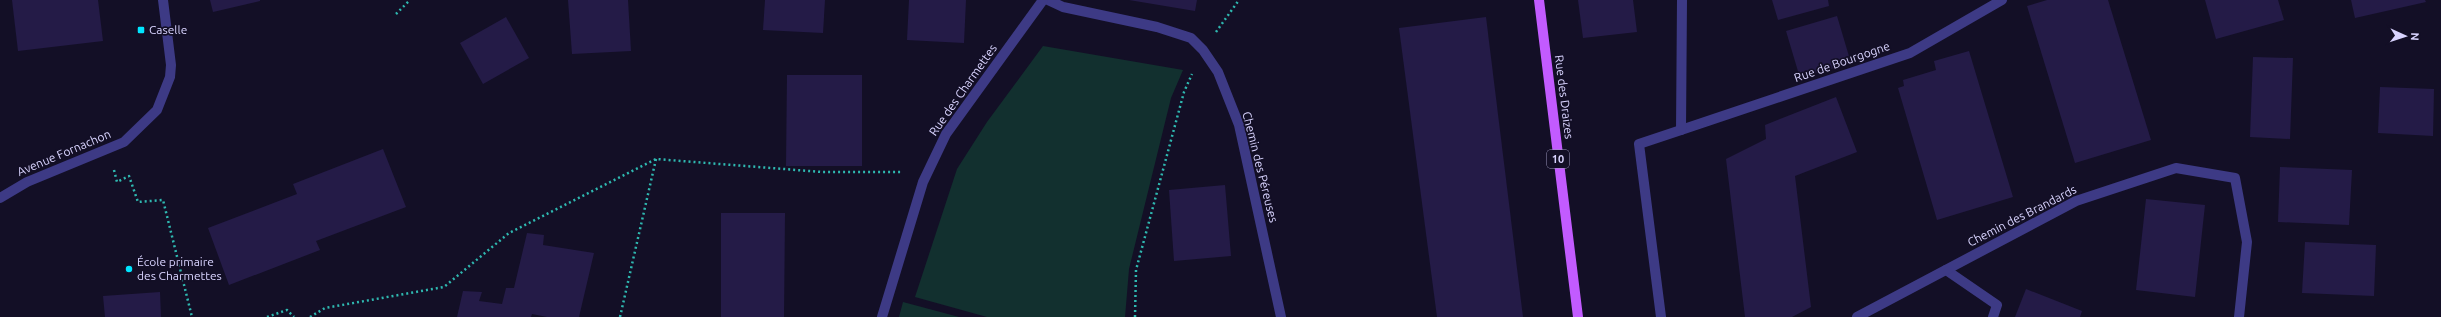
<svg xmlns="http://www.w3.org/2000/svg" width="2441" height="317" font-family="Ubuntu,sans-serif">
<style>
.green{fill:#12302f}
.building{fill:#241b47}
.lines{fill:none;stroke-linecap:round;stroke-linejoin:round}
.path{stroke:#2fb8b0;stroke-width:2.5;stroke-dasharray:2 3;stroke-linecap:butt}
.minor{stroke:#3d3a85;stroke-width:10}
.major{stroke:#c25bff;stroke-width:10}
.poi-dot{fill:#00e5ff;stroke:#130f26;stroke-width:1.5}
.labels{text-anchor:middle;stroke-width:3.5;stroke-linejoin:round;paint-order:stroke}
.shield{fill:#130f26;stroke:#9e99be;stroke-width:1}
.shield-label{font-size:11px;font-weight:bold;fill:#d9d4ff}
.poi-label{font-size:12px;fill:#d9d4ff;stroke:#130f26;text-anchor:start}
.street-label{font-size:12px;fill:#d9d4ff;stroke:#130f26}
</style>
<rect width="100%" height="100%" fill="#130f26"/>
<g class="green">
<path d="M 1043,46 L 1183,70 L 1171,98 L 1129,269 L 1125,317 L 987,317 L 915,297 L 957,169 L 987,122 Z"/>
<path d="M 903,302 L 959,317 L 899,317 Z"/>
</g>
<g class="building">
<path d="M 12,0 L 98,0 L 103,41 L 18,51 Z"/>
<path d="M 210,0 L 260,0 L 260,1 L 213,12 Z"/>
<path d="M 568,0 L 628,0 L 631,51 L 572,54 Z"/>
<path d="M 765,0 L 825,0 L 823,33 L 763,30 Z"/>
<path d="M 909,0 L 966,0 L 964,43 L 907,40 Z"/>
<path d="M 1129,0 L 1197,0 L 1195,11 Z"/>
<path d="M 1578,0 L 1633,0 L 1637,32 L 1583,38 Z"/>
<path d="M 1772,0 L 1828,0 L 1829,6 L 1778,20 Z"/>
<path d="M 2047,0 L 2108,0 L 2151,140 L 2075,163 L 2027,6 Z"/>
<path d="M 2205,0 L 2278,0 L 2284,20 L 2216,39 Z"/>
<path d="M 2351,0 L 2425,0 L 2426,2 L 2355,18 Z"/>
<path d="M 1837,16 L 1851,63 L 1800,78 L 1786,31 Z"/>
<path d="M 506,17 L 529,58 L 483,84 L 460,43 Z"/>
<path d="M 1486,17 L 1523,317 L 1437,317 L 1399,28 Z"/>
<path d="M 1969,51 L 2013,197 L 1937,220 L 1898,88 L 1904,86 L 1903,80 L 1936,70 L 1934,61 Z"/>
<path d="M 2253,57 L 2293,58 L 2290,139 L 2250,137 Z"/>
<path d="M 787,75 L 862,75 L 862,166 L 786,166 Z"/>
<path d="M 2380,87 L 2434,89 L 2433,136 L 2378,133 Z"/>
<path d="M 1836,97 L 1857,152 L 1795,176 L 1811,307 L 1792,317 L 1745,317 L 1726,159 L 1766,139 L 1765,125 Z"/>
<path d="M 383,149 L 406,207 L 316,241 L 320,250 L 229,285 L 208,228 L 297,194 L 293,184 Z"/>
<path d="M 2280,167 L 2352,170 L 2349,225 L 2278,222 Z"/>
<path d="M 1225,185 L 1231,256 L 1174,261 L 1169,190 Z"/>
<path d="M 2146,199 L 2205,205 L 2195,297 L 2136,290 Z"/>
<path d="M 721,213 L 785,213 L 784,317 L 721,317 Z"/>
<path d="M 527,233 L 544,235 L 543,245 L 594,253 L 579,317 L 547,317 L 532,314 L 531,317 L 457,317 L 463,291 L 482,292 L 479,301 L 502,304 L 506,288 L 514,288 Z"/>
<path d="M 2305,242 L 2376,245 L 2374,296 L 2302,293 Z"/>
<path d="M 2026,289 L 2082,311 L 2080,317 L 2015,317 Z"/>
<path d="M 160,292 L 161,317 L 105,317 L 103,296 Z"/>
</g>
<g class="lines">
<g class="path">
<path d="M 396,14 L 410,0"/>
<path d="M 1216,32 L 1239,0"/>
<path d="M 114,170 L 117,182 L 129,176 L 138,202 L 163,200 L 192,317"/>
<path d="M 267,317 L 287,310 L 294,317"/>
<path d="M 310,317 L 325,308 L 444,287 L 509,233 L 656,159 L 822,172 L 903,172"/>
<path d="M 620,317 L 656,159"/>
<path d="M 1135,317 L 1136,270 L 1184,92 L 1192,74"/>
</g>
<g class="minor">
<path d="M 1048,0 L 1063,7 L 1157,27 L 1191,38 L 1203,50 L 1218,72 L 1239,125 L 1281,317"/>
<path d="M 1681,130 L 1910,53 L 2002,0"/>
<path d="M 0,198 L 27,182 L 124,142 L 157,110 L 170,77 L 171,65 L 163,0"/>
<path d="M 1946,270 L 1997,305 L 1993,317"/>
<path d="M 882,317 L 923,182 L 946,134 L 1043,0"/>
<path d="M 1661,317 L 1639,144 L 1681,130 L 1682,0"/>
<path d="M 1857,317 L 2076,201 L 2176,168 L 2235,178 L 2247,242 L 2239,317"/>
</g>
<path class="major" d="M 1539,0 L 1578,317"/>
</g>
<g class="poi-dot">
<rect x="137" y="26" width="8" height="8" rx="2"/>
<circle cx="129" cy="269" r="4"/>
</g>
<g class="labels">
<rect class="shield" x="1547" y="150" width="22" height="18" rx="3"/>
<g class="shield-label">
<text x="1558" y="163">10</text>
</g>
<g class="poi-label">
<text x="149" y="34">Caselle</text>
<text x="137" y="266">École primaire<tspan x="137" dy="14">des Charmettes</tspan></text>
</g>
<g class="street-label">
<text transform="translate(1842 62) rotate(-19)" y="4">Rue de Bourgogne</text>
<text transform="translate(963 90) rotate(-55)" y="4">Rue des Charmettes</text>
<text transform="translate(1564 97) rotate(83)" y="4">Rue des Draizes</text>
<text transform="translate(64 153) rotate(-23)" y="4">Avenue Fornachon</text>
<text transform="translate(1260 167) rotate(76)" y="4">Chemin des Péreuses</text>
<text transform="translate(2022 216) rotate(-27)" y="4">Chemin des Brandards</text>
</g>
</g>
<g transform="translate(2405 36) rotate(93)" stroke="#130f26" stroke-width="3" paint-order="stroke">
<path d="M0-3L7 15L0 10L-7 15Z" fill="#d9d4ff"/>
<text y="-6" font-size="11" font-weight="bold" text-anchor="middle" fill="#d9d4ff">N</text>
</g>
</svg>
